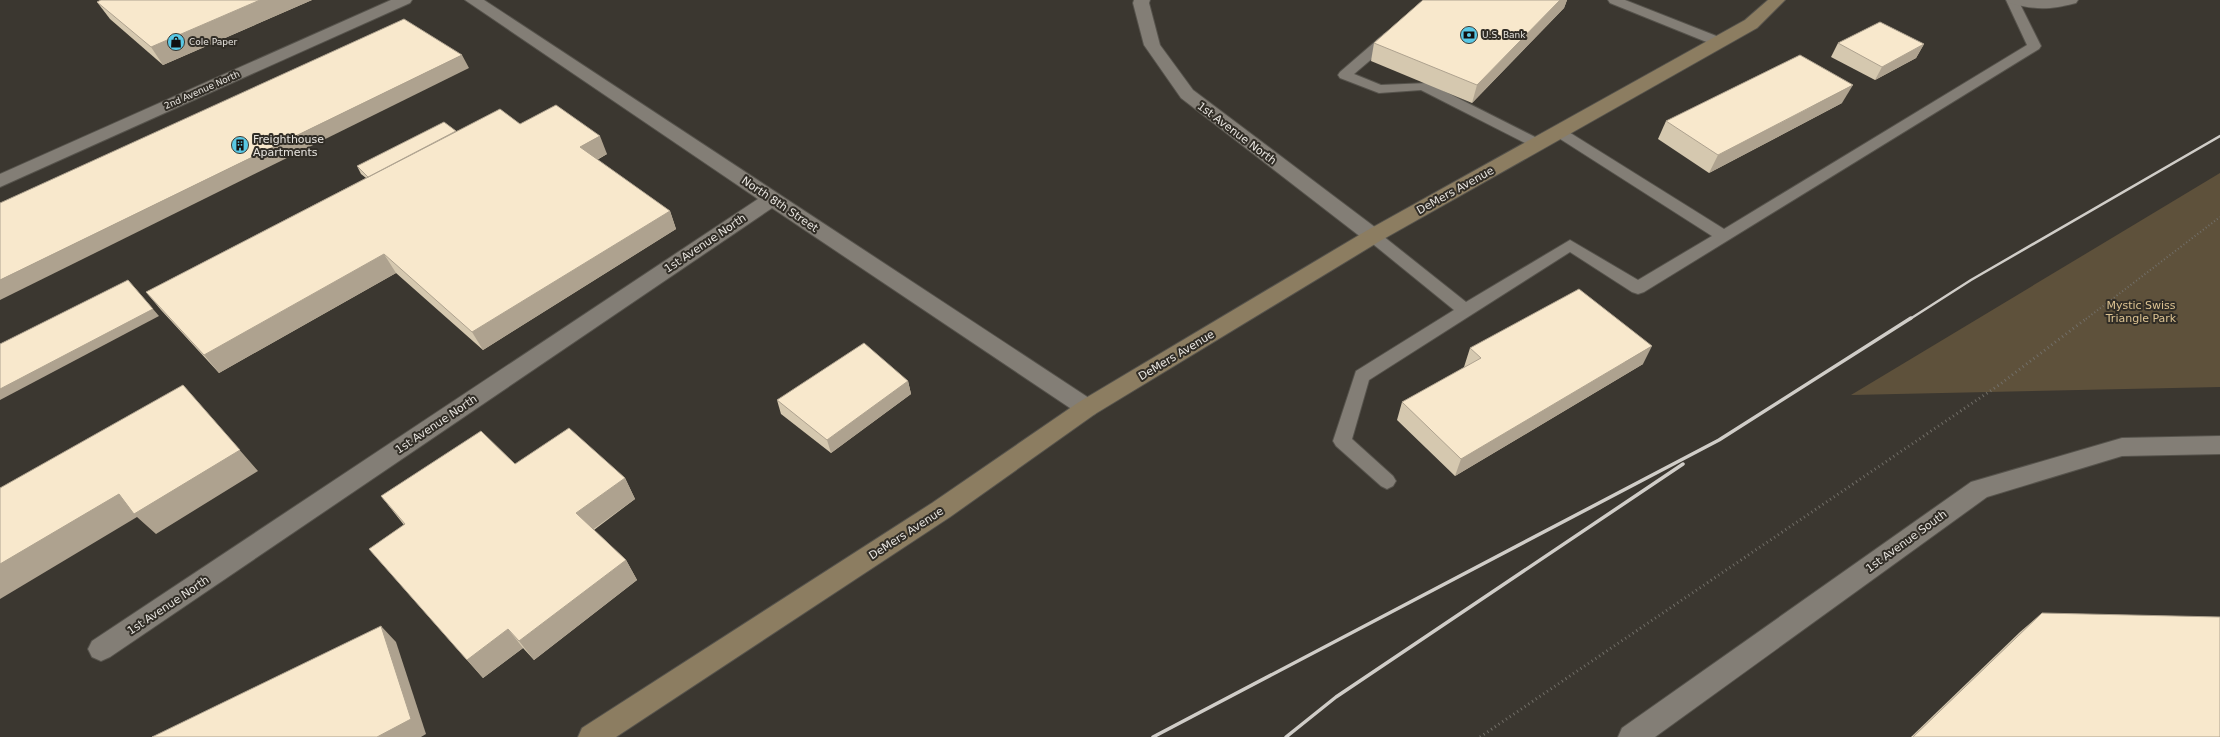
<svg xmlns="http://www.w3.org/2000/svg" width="2220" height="737" font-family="'DejaVu Sans',sans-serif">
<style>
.green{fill:#5e513b}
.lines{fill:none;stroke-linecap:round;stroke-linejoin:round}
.lane-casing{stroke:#56534c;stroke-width:2}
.street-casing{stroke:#56534c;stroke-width:2}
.secondary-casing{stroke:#56534c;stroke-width:2}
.path-far1{stroke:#726f68;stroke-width:2;stroke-dasharray:1 2.5;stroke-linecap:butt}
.path{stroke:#726f68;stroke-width:3;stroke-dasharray:1 3.5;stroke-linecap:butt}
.lane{fill:#837e76;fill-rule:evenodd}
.street{fill:#837e76;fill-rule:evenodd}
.secondary{fill:#8c7d61;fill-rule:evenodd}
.rail-far1{stroke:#d0cdc8;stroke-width:2.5}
.rail{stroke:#d0cdc8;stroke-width:3.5}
.wall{fill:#d5c8af}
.shaded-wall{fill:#aea28f}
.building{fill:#f8e8cc;stroke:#aea28f}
.labels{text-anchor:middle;stroke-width:4;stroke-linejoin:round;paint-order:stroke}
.far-poi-label{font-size:9px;fill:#e9e6e1;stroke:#312d26;text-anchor:start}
.far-street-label{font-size:9px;fill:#e9e6e1;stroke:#312d26}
.street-label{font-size:11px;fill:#e9e6e1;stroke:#312d26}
.poi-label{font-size:11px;fill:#e9e6e1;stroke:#312d26;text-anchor:start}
.park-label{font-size:11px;fill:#ddc392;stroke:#312d26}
</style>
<rect width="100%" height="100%" fill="#3b3730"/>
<path class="green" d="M 2220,173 L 2220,387 L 1851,395 Z"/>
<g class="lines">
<g class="lane-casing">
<g id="lane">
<path d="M 1608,0 L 1625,0 L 1724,39 L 1725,42 L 1719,46 L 1714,45 L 1610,3 Z"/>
<path d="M 2006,0 L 2018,0 L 2041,46 L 2039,49 L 1644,292 L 1638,294 L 1632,292 L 1570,252 L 1369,380 L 1352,439 L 1393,476 L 1396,481 L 1393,486 L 1387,489 L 1381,486 L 1336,446 L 1333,441 L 1356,371 L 1454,310 L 1368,240 L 1365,236 L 1368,232 L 1378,232 L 1466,302 L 1570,240 L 1638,280 L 1712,236 L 1554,135 L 1552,132 L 1554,129 L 1564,129 L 1724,229 L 2027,45 Z"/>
<path d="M 1389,33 L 1394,34 L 1395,37 L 1394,40 L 1354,74 L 1381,85 L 1428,83 L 1543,141 L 1545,144 L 1543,147 L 1533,147 L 1421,90 L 1379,93 L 1340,78 L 1338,75 L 1340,72 L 1384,34 Z"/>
</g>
</g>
<g class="street-casing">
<g id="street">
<path d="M 391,0 L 412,0 L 410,3 L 0,187 L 0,174 Z"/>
<path d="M 465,0 L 484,0 L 1095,402 L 1098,408 L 1095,414 L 1087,417 L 1079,414 L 772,208 L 110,657 L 101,661 L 92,657 L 88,649 L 92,641 L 758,199 Z"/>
<path d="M 1134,0 L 1150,0 L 1149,3 L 1160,45 L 1193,90 L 1380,231 L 1383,236 L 1380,241 L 1373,243 L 1366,241 L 1181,98 L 1144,45 L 1133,3 Z"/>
<path d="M 2007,0 L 2078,0 L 2076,3 C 2049,10 2036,10 2009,3 Z"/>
<path d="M 2220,436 L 2220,454 L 2122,456 L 1987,497 L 1655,737 L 1618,737 L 1622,728 L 1971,482 L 2122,438 Z"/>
</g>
</g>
<g class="secondary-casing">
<path id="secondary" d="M 1768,0 L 1785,0 L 1757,28 L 1380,241 L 1095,414 L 950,517 L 616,737 L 578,737 L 582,728 L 932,503 L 1079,402 L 1366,231 L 1745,20 Z"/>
</g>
<path class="path-far1" d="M 2086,319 L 2220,217"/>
<path class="path" d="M 1480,737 L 1999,385 L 2087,318"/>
<use href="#lane" class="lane"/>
<use href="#street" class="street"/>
<use href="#secondary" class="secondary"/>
<path class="rail-far1" d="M 1910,319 L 1971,280 L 2220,136"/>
<g class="rail">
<path d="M 1153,737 L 1719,440 L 1911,318"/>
<path d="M 1286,737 L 1336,697 L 1683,464"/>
</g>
</g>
<g class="wall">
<path d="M 101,0 L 312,0 L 163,65 L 110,19 L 97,2 Z"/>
<path d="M 1423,0 L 1567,0 L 1564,8 L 1472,103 L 1371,61 L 1374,43 Z"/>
<path d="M 1838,43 L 1924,44 L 1916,58 L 1875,80 L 1831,57 Z"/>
<path d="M 1842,103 L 1709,173 L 1658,139 L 1666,121 Z"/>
<path d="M 520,124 L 607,154 L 597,160 L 670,211 L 676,229 L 483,350 L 396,273 L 219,373 L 161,310 L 146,292 L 366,178 L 361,174 L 357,166 L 456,131 Z"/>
<path d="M 1470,348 L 1643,364 L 1455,476 L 1397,420 L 1402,402 L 1465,367 L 1464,367 Z"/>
<path d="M 908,381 L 911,394 L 831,453 L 781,414 L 777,400 Z"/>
<path d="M 515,464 L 625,478 L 635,499 L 594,530 L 626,560 L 637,580 L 534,660 L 523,648 L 483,678 L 369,549 L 404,525 L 381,496 Z"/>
<path d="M 2042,613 L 2220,737 L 1911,737 L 2020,632 Z"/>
</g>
<g class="shaded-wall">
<path d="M 260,0 L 312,0 L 163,65 L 151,47 Z"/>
<path d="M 1560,0 L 1567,0 L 1564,8 L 1472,103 L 1477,85 Z"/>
<path d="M 1924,44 L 1916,58 L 1875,80 L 1882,67 Z"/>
<path d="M 462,55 L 469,68 L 0,300 L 0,280 Z"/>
<path d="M 1853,85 L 1842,103 L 1709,173 L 1718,155 Z"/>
<path d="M 600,136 L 607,154 L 587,165 L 580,147 Z"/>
<path d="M 670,211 L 676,229 L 483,350 L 472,332 Z"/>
<path d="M 384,254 L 396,273 L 219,373 L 204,355 Z"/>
<path d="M 128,280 L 159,316 L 0,400 L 0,389 Z"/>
<path d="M 1652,346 L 1643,364 L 1455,476 L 1461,459 Z"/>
<path d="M 908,381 L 911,394 L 831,453 L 827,440 Z"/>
<path d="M 183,385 L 258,471 L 156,534 L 137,517 L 0,599 L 0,564 Z"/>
<path d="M 625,478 L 635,499 L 588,533 L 576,513 Z"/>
<path d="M 626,560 L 637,580 L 534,660 L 519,641 Z"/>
<path d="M 381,626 L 396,642 L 426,734 L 421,737 L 377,737 Z"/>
<path d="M 508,629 L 523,648 L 483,678 L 467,660 Z"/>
</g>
<g class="building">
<path d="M 101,0 L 260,0 L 151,47 L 97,2 Z"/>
<path d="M 1423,0 L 1560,0 L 1477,85 L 1374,43 Z"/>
<path d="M 404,19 L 462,55 L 0,280 L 0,203 Z"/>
<path d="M 1880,22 L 1924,44 L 1882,67 L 1838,43 Z"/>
<path d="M 1800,55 L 1853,85 L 1718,155 L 1666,121 Z"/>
<path d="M 556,105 L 600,136 L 580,147 L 670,211 L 472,332 L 384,254 L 204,355 L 146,292 L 500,109 L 520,124 Z"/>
<path d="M 444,122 L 456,131 L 368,177 L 357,166 Z"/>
<path d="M 128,280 L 153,309 L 0,389 L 0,344 Z"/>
<path d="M 1579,289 L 1652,346 L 1461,459 L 1402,402 L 1481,358 L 1470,348 Z"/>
<path d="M 864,343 L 908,381 L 827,440 L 777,400 Z"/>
<path d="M 183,385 L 240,450 L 134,514 L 119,494 L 0,564 L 0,488 Z"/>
<path d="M 569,428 L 625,478 L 576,513 L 626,560 L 519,641 L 508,629 L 467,660 L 369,549 L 405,524 L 381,496 L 481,431 L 515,464 Z"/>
<path d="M 2042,613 L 2220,617 L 2220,737 L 1913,737 Z"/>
<path d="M 381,626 L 411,719 L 377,737 L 152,737 Z"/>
</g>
<defs>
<g id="bank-disc" transform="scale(0.9)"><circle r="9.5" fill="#59c8e5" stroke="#312d26"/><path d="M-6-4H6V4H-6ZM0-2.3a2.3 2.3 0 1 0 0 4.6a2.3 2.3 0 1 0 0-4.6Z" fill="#111"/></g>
<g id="shop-disc" transform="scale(0.9)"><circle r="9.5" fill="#59c8e5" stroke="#312d26"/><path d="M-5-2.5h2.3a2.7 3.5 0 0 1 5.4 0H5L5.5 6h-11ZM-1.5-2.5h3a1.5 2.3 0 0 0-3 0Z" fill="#111"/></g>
<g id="building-disc" transform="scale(0.9)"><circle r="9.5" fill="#59c8e5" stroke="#312d26"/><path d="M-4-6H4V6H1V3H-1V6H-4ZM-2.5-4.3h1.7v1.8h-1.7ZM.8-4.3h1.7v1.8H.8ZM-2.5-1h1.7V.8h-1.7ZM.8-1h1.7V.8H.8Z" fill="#111"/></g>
</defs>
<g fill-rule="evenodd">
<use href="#bank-disc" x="1469" y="35"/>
<use href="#shop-disc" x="176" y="42"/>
<use href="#building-disc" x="240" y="145"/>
</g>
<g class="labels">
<g class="far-poi-label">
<text x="1482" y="38">U.S. Bank</text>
<text x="189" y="45">Cole Paper</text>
</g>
<g class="far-street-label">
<text transform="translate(202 90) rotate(-24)" y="3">2nd Avenue North</text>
</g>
<g class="street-label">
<text transform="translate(1237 133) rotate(37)" y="4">1st Avenue North</text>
<text transform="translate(1455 190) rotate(-29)" y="4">DeMers Avenue</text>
<text transform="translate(780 204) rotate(34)" y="4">North 8th Street</text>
<text transform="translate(705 243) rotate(-34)" y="4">1st Avenue North</text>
<text transform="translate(1176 355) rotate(-31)" y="4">DeMers Avenue</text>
<text transform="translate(436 424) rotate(-34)" y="4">1st Avenue North</text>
<text transform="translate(906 533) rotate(-33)" y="4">DeMers Avenue</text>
<text transform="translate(1906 541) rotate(-36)" y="4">1st Avenue South</text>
<text transform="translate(168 605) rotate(-34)" y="4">1st Avenue North</text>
</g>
<g class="poi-label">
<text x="253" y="143">Freighthouse<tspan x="253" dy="13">Apartments</tspan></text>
</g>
<g class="park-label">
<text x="2141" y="309">Mystic Swiss<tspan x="2141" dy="13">Triangle Park</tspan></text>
</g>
</g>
</svg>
